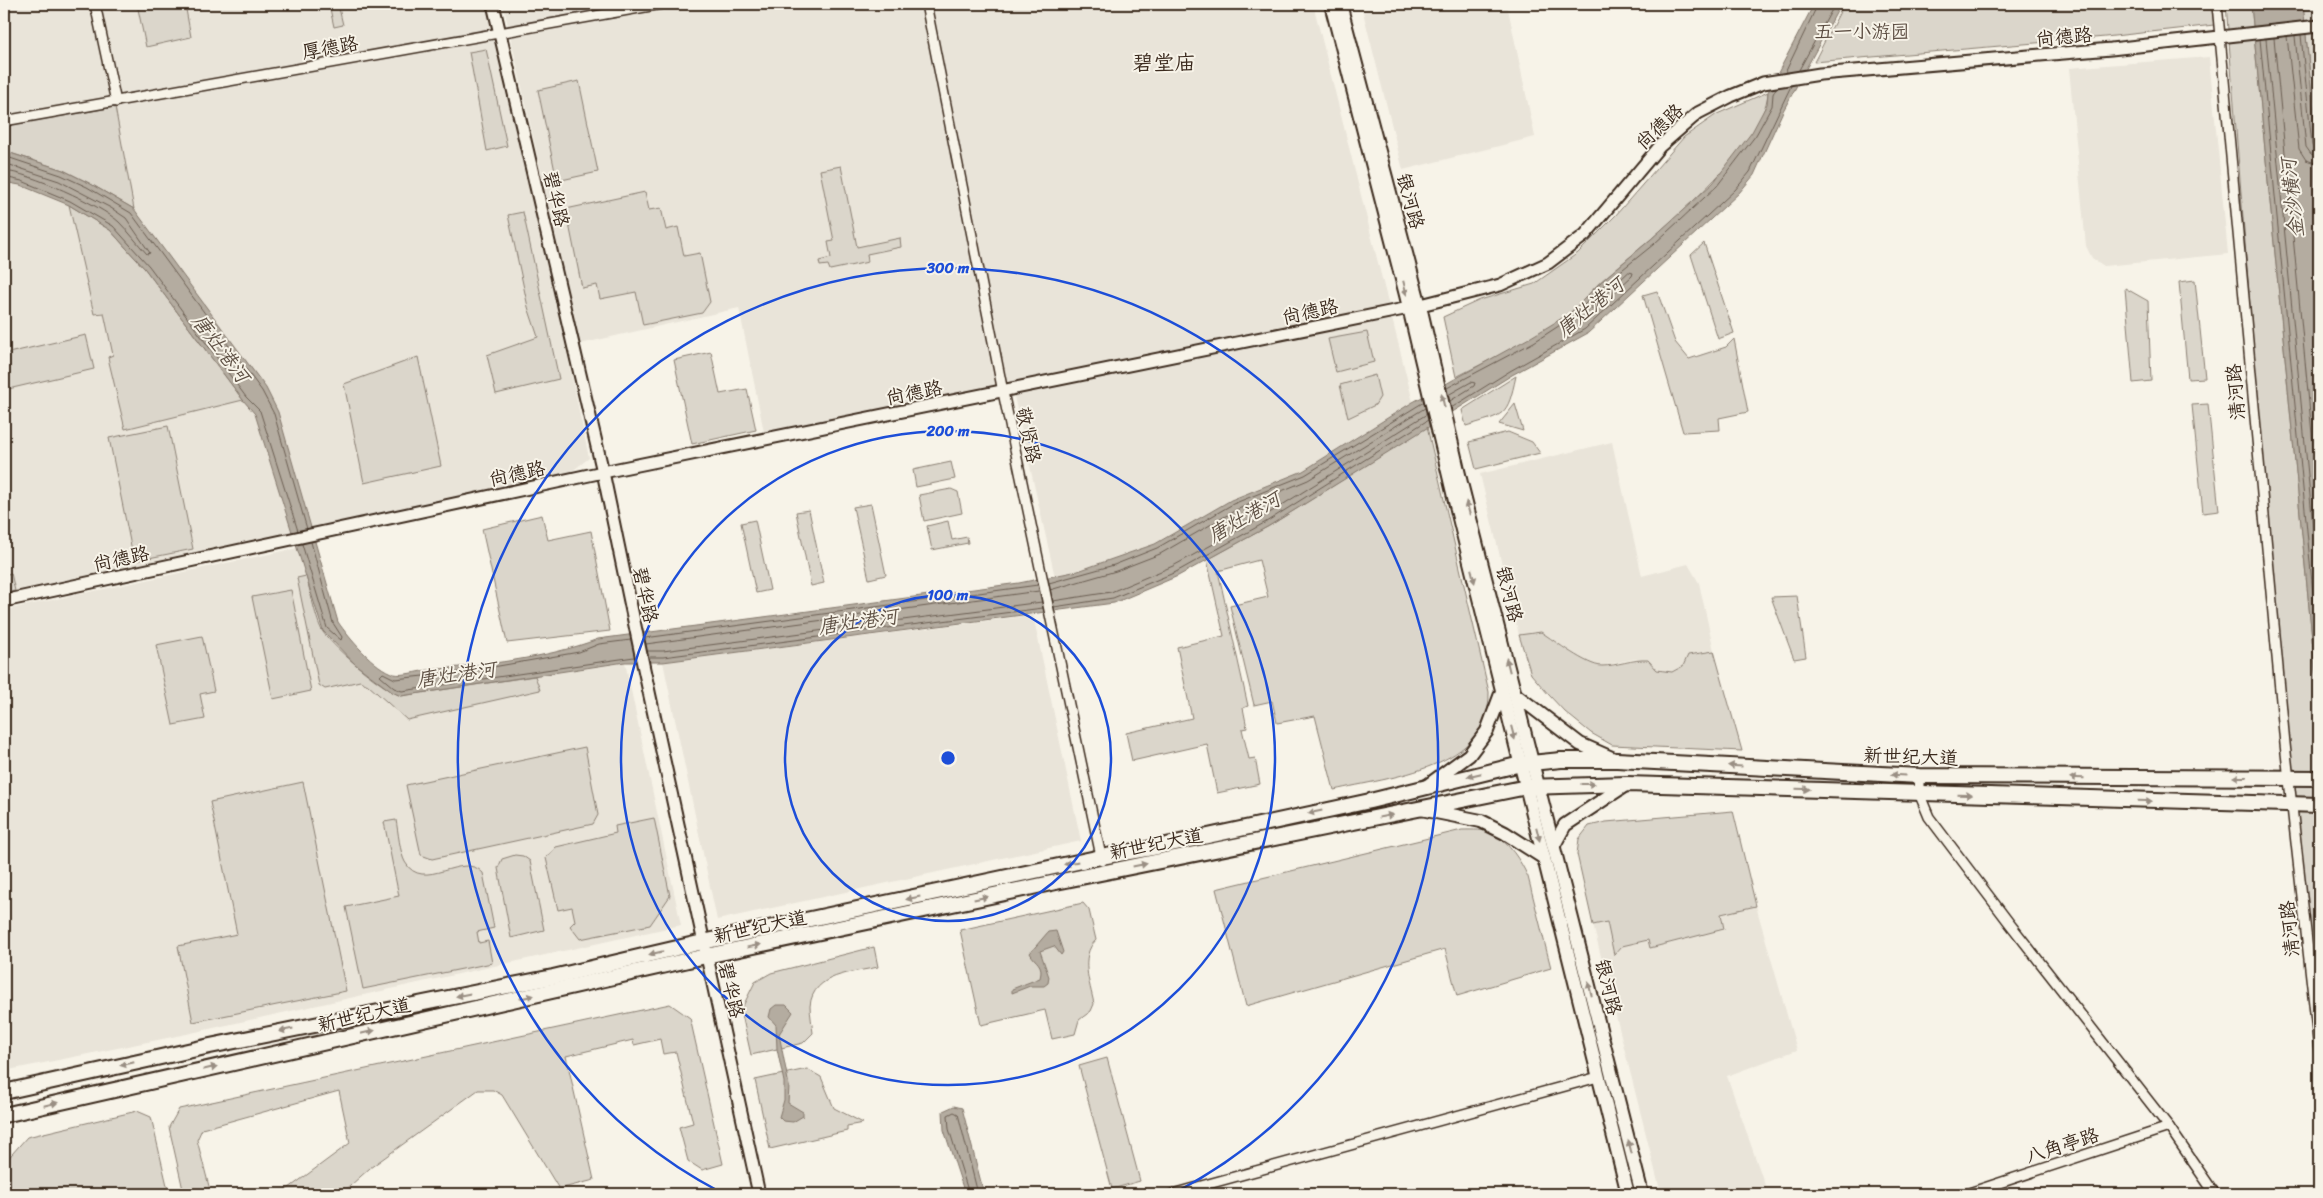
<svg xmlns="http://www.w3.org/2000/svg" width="2323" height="1198" font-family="Sriracha,'LXGW WenKai TC',sans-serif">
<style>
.built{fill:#e9e4d9}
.green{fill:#dbd6cb;stroke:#8b8074}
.water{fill:#b4aca0;stroke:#84786c}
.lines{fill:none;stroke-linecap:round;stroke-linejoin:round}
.shore{stroke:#6b5e52;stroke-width:1}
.minor-casing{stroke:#3b2a1e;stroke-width:12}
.tertiary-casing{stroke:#3b2a1e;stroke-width:15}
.secondary-casing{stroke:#3b2a1e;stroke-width:16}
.primary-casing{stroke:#3b2a1e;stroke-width:18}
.minor{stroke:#f7f3e8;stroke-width:9}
.tertiary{stroke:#f7f3e8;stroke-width:11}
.secondary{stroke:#f7f3e8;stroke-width:12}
.primary{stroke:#f7f3e8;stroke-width:14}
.oneway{fill:#998e83}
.ring{fill:none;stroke:#1d4ed8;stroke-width:2.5}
.labels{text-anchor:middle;stroke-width:4;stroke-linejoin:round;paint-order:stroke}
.park-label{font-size:19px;fill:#5b4c41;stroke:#f7f3e8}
.street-label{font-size:19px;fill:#3b2a1e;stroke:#f7f3e8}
.water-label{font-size:20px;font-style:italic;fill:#5f5145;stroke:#f7f3e8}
.quarter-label{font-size:21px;fill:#3b2a1e;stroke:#f7f3e8}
.centre{fill:#1d4ed8;stroke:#f7f3e8;stroke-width:2.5}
.ring-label{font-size:15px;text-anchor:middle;font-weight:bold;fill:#1d4ed8;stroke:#f7f3e8;stroke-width:4;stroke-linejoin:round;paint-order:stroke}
</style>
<rect width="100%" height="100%" fill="#f7f3e8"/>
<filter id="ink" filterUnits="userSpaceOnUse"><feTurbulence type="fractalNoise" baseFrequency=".02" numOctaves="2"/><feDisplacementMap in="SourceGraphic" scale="10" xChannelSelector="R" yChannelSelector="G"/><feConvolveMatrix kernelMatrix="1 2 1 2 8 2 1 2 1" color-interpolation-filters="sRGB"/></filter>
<g filter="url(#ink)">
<g class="built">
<path d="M 4,4 L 486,4 L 562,329 L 589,458 L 571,472 L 4,593 Z"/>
<path d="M 503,4 L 1313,4 L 1413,402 L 1303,471 L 1231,500 L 1155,544 L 1113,560 L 1055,577 L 1011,383 L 764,432 L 739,308 L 580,344 Z"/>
<path d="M 1401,4 L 1507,4 L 1535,137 L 1403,170 L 1363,12 Z"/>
<path d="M 2209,57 L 2228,254 L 2104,266 L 2092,258 L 2086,246 L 2069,68 Z"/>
<path d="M 1612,442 L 1642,576 L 1688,564 L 1699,583 L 1714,651 L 1688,655 L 1683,666 L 1672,672 L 1657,670 L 1635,659 L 1602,666 L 1589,664 L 1541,632 L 1519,635 L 1480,474 Z"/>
<path d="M 298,548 L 323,631 L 401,696 L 625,662 L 681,925 L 182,1035 L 4,1071 L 4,610 Z"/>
<path d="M 1033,615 L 1081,841 L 717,920 L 663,662 Z"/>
<path d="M 1756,906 L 1797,1050 L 1727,1076 L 1768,1194 L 1661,1194 L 1593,925 L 1607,922 L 1615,954 L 1622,946 L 1649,940 L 1650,948 L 1724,928 L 1721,914 Z"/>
</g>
<g class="green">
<path d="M 137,4 L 185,4 L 191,37 L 146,47 Z"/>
<path d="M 329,4 L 338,4 L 343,25 L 334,27 Z"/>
<path d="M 1844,4 L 2211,4 L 2214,25 L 2105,37 L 1814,62 Z"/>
<path d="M 2226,4 L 2251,4 L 2319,711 L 2319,1050 L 2285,744 Z"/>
<path d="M 2303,4 L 2319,4 L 2319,171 Z"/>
<path d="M 486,49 L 507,146 L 487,151 L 469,52 Z"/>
<path d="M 579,81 L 598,172 L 557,181 L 538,90 Z"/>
<path d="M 1768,92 C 1765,150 1649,240 1606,277 C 1592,288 1582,304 1568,314 C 1535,340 1493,358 1456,377 L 1443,317 L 1480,300 L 1534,284 L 1578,253 L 1615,216 L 1684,137 L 1717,114 Z"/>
<path d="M 115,107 L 134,209 L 89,183 L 63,170 L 4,151 L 4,126 Z"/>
<path d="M 841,166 L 857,247 L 900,238 L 901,247 L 867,254 L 868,262 L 830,270 L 828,265 L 820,266 L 819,261 L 831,258 L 828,242 L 834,241 L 820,170 Z"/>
<path d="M 645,192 L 649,210 L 661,208 L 666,230 L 678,227 L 684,256 L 700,253 L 710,302 L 702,313 L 643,325 L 636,292 L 600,299 L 597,285 L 582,288 L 566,209 Z"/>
<path d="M 69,205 L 110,230 L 145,269 L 243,400 L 125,429 L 109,362 L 108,357 L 113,355 L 104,313 L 94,314 Z"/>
<path d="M 523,212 L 559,379 L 496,394 L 487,355 L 538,337 L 528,307 L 508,215 Z"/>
<path d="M 1704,243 L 1734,333 L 1718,339 L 1691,255 Z"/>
<path d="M 2195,280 L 2205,378 L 2188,379 L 2179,282 Z"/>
<path d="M 2125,288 L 2148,301 L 2151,381 L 2133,383 Z"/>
<path d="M 1657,291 L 1675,342 L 1689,359 L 1726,347 L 1734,339 L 1748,412 L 1719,418 L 1720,430 L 1683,432 L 1643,295 Z"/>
<path d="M 1367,332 L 1374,362 L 1336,372 L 1328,339 Z"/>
<path d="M 86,335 L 94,369 L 4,390 L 4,354 Z"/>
<path d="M 711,352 L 720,394 L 747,389 L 756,430 L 692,444 L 674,360 Z"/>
<path d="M 418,357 L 441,466 L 364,483 L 344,384 Z"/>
<path d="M 1375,375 L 1380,397 L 1375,405 L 1348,418 L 1340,385 Z"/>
<path d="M 1516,376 C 1507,418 1505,414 1466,426 L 1462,410 Z"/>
<path d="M 1515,404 L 1523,431 L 1499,424 Z"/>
<path d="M 2208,404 L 2219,511 L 2203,513 L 2192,405 Z"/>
<path d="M 168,426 L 193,549 L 134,561 L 109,438 Z"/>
<path d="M 1427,427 L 1489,692 C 1491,769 1389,777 1334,790 L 1315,716 L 1277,723 L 1272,701 L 1254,705 L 1230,606 L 1268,597 L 1259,560 L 1218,571 L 1248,706 L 1243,708 L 1247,728 L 1242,729 L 1249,759 L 1255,758 L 1260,784 L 1217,793 L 1207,744 L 1132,761 L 1126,733 L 1192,718 L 1177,647 L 1224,636 L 1207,560 L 1269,526 Z"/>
<path d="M 1508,432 L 1532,442 L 1540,453 L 1476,469 L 1469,442 Z"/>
<path d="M 951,462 L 955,479 L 916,487 L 913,470 Z"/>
<path d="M 951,489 L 958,492 L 962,513 L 924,521 L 919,495 Z"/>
<path d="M 871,504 L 886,575 L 869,579 L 853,507 Z"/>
<path d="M 809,510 L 824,583 L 811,586 L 796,512 Z"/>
<path d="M 542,515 L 548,540 L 591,531 L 610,631 L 507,643 L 482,529 Z"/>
<path d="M 755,520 L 770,590 L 756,593 L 741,523 Z"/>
<path d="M 948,521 L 952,540 L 967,537 L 968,543 L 932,550 L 927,526 Z"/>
<path d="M 11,573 L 15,591 L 4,593 L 4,575 Z"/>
<path d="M 306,576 C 310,589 316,622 323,632 C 337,651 380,687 401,696 L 535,676 L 540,690 L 407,720 L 368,685 L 360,681 L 325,689 L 319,685 L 297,578 Z"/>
<path d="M 291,590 L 311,691 L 273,699 L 252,597 Z"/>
<path d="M 1797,596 L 1806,657 L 1794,659 L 1771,597 Z"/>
<path d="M 1541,632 C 1555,641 1587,666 1602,666 C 1617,666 1632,659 1648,660 L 1657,670 L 1672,672 L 1683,666 L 1688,655 L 1714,651 L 1742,751 L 1612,745 L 1591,733 L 1565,712 L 1549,695 L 1531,674 L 1519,635 Z"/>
<path d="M 202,636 L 214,691 L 200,694 L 205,719 L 173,725 L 156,645 Z"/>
<path d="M 585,747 L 598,815 L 593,824 L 432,859 L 421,855 L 406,785 Z"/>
<path d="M 303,782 L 346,991 L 193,1022 L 178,946 L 237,934 L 210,802 Z"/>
<path d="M 1733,811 L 1756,906 L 1721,914 L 1724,929 L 1650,948 L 1648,940 L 1622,946 L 1614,955 L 1607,922 L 1593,925 L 1577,854 L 1579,839 L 1589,826 L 1606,822 Z"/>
<path d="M 654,818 L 670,896 L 650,925 L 580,939 L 570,926 L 575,921 L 572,907 L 558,910 L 546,858 L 556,847 L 616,833 L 615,826 Z"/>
<path d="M 396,820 C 398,831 400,853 405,862 C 423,894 463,850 483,873 L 494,928 L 477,932 L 479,943 L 488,941 L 492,963 L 363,989 L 346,907 L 399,896 L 384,822 Z"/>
<path d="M 1462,830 C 1472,830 1486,829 1494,834 C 1509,843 1521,861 1528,877 L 1551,968 L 1457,996 L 1445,949 L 1246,1006 L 1216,889 Z"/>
<path d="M 515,855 L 523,856 L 530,861 L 544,930 L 511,938 L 498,868 L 502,859 Z"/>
<path d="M 1083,903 L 1089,910 L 1096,940 C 1079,957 1090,983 1094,1004 L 1091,1011 L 1079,1020 L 1075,1034 L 1052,1039 L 1045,1010 L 981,1025 L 960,930 Z"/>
<path d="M 874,947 L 878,967 C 853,973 813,973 810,1006 C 810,1014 812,1024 813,1033 L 803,1043 L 751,1055 L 741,1010 L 755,982 L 771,973 Z"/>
<path d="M 670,1004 L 690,1018 L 723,1164 L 702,1170 L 688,1161 L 679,1127 L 693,1123 L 676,1052 L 663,1054 L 660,1039 L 634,1045 L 633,1040 L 566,1056 L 594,1180 L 559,1189 L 502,1095 L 493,1090 L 478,1090 L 370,1168 L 341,1194 L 281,1194 L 350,1143 L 339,1091 L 202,1129 L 197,1140 L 211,1194 L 184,1194 L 169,1127 L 179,1109 Z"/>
<path d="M 1107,1058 L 1140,1181 L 1112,1189 L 1079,1066 Z"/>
<path d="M 807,1069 L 821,1077 L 834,1108 L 863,1123 L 847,1126 L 847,1131 L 770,1149 L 755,1080 Z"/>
<path d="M 137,1111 L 151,1117 L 169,1194 L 12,1194 L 5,1162 L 27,1137 Z"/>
</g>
<g class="water">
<path d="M 1814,4 L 1841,4 L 1783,111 L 1754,175 L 1739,193 L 1588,333 L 1512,375 L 1269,526 L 1178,576 L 1114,603 L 663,662 L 625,662 L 401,696 L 392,692 L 355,664 L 323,631 L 255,414 L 243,400 L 145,269 L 110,230 L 69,205 L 20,185 L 4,182 L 4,151 L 63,170 L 89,183 L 134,209 L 266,388 L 278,412 L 338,622 C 349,638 374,668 394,674 C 403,676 419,671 428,670 C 483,665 546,659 598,639 L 1019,583 L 1078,571 L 1155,544 L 1231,500 L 1303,471 L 1413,402 L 1531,337 L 1569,314 L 1604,279 L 1650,240 L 1713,183 L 1752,132 L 1767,104 L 1768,92 Z"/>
<path d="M 2251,4 L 2303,4 L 2319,171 L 2319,711 Z"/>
<path d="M 1056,931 L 1063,952 L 1061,955 L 1054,946 L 1040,951 L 1049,977 L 1048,983 L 1044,986 L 1030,986 L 1012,993 L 1012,989 L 1040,978 C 1044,963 1035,963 1030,953 L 1048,932 Z"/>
<path d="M 776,1005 L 786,1005 L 793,1012 L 779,1034 L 789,1086 L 788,1103 L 803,1112 L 803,1116 L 793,1122 L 783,1121 L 779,1117 L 784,1100 L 784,1082 L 777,1049 L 776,1025 L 769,1017 L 771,1009 Z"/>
<path d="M 954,1106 L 962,1108 L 984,1194 L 965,1194 L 944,1130 L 943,1111 Z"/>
</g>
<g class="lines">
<g class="shore">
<path d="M 2301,35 L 2312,145 L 2314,149 L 2319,150"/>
<path d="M 2287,36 L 2299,149 L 2306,160 L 2319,164"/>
<path d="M 2295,36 L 2306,147 L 2311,154 L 2319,156"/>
<path d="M 2274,38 L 2319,507"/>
<path d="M 2260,39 L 2319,656"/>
<path d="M 2266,39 L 2319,589"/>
<path d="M 1799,70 L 1835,4"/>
<path d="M 1785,73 L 1818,4"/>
<path d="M 4,156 L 61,175 L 87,187 L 131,213 L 262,391 L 274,414 L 307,529"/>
<path d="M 4,163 L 59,181 L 111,208 L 126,218 L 150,253 L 147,254 C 137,243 129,232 119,222 C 101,205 28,172 4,171"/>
<path d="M 4,177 L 22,181 L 70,201 L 113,226 L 149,266 L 246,397 L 260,411 L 298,531"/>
<path d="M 1629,272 L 1633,273 L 1632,276 L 1595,310 L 1592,310 L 1592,307 Z"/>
<path d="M 1447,388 L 1534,342 L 1571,318 L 1607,282 L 1654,244 L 1717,186 L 1756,135 L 1772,106 L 1773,94 L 1776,88"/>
<path d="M 1448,395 L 1471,382 L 1475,383 L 1474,386 L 1450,401"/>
<path d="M 1451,408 L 1510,371 L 1585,329 L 1735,190 L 1750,172 L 1791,86"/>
<path d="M 302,544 L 327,628 L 341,640 L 342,637 L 333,623 L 311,542"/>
<path d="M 1049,583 L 1114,565 L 1157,548 L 1233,504 L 1305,475 L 1424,402"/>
<path d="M 1050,590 L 1116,571 L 1160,554 L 1236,510 L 1308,480 L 1425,408"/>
<path d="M 1053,601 L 1111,592 L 1173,566 L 1263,517 L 1427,414"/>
<path d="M 1054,607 L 1113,598 L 1176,572 L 1266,522 L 1428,420"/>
<path d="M 645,638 L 1038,585"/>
<path d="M 631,640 L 599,644 L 579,652 L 470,671 L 395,679 L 383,673 L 380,676 L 394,688 L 402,691 L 634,657"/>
<path d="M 646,644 L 1039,591"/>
<path d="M 647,651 L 663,651 L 1042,602"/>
<path d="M 649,657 L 663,657 L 1043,608"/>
<path d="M 969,1194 L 949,1129 L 948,1115 L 954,1112 L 958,1114 L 978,1194"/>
</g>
<g class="minor-casing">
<g id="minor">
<path d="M 95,4 L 116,102"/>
<path d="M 926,4 L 1003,392 L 1102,861"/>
<path d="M 2217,4 L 2285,744 L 2319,1049"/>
<path d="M 4,121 L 662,4"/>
<path d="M 1919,776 L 1919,793 L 1929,817 L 2010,924 L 2169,1127 L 2215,1194"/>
<path d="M 1172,1194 L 1598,1077"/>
<path d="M 1966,1194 L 2169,1127"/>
</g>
</g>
<g class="tertiary-casing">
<g id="tertiary">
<path d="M 493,4 L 603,472 L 644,669 L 759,1194"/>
<path d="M 4,601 L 603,472 L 1409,308 L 1500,285 L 1548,263 L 1585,235 L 1660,146 L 1698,113 L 1731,96 L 1763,83 L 1820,74 L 2111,49 L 2319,26"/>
</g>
</g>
<g class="secondary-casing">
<g id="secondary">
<path d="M 1331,4 L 1406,295 L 1459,518 L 1628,1194"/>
<path d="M 1340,4 L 1420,306 L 1461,483 L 1642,1194"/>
<path d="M 1516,695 L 1580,744 L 1614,759"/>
<path d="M 1427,786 L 1469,755 L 1487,731 L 1502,691"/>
<path d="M 1421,809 L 1481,821 L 1505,833 L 1544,858"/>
<path d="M 1554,845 L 1565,825 L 1627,784"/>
</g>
</g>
<g class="primary-casing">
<g id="primary">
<path d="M 4,1092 L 210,1046 L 553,977 L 703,942 L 1101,857 L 1157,847 L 1370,801 L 1521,764 L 1561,760 L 1617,760 L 1919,776 L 2319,778"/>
<path d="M 4,1115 L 706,956 L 1056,882 L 1527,787 L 1627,784 L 2319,805"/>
</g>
</g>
<use href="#minor" class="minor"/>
<use href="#tertiary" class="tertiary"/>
<use href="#secondary" class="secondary"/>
<use href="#primary" class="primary"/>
</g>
<defs><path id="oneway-solid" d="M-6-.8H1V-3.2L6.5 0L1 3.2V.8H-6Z" transform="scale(1.25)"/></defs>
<g class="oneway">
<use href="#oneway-solid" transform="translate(1405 288) rotate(76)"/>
<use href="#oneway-solid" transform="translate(1443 401) rotate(-103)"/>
<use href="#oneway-solid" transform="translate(1468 508) rotate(-105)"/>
<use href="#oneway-solid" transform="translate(1473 576) rotate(76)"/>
<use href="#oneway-solid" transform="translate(1508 665) rotate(-104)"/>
<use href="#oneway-solid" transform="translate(1513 733) rotate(75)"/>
<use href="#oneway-solid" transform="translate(1735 766) rotate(-177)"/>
<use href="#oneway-solid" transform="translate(1474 775) rotate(166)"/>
<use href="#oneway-solid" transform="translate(1898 775) rotate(-177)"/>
<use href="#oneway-solid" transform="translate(2240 777) rotate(180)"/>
<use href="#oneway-solid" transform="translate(2077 778) rotate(-179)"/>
<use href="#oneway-solid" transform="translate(1588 784)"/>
<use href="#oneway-solid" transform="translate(1803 789) rotate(1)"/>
<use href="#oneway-solid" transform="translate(1965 795) rotate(2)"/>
<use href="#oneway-solid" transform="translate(2145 801) rotate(2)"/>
<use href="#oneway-solid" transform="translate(1315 812) rotate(168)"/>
<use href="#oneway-solid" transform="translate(1386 816) rotate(-11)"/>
<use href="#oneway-solid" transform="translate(1538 834) rotate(76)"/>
<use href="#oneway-solid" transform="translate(1071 863) rotate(168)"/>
<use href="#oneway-solid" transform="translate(1140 865) rotate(-11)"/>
<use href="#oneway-solid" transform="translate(913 898) rotate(168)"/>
<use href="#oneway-solid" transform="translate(981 898) rotate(-12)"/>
<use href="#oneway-solid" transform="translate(754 946) rotate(-12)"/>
<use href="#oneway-solid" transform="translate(656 953) rotate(167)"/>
<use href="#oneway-solid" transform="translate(1590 989) rotate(-104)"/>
<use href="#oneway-solid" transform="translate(463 995) rotate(169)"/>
<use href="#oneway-solid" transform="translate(527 997) rotate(-13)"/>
<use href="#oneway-solid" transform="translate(286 1030) rotate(169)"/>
<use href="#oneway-solid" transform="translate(368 1032) rotate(-13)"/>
<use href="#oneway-solid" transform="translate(127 1064) rotate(167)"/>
<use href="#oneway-solid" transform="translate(210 1068) rotate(-13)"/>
<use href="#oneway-solid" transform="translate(51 1104) rotate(-13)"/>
<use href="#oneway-solid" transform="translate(1630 1147) rotate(-104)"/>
</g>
</g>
<g class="ring">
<circle cx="948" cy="758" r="163"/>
<circle cx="948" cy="758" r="327"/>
<path d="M722 1193A490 490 0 1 1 1174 1193"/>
</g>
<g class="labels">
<g class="park-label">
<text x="1862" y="38">五一小游园</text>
</g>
<g class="street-label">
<text transform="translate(2064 36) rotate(-5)" y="7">尚德路</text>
<text transform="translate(330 47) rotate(-10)" y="7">厚德路</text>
<text transform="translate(1659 126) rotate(-43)" y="7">尚德路</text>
<text transform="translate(557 199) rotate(77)" y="7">碧华路</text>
<text transform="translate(1411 201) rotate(75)" y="7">银河路</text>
<text transform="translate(1310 311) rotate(-12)" y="7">尚德路</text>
<text transform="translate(914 392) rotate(-11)" y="7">尚德路</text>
<text transform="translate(2235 392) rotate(-95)" y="7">清河路</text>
<text transform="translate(1029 435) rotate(78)" y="7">敬贤路</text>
<text transform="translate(517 473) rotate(-12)" y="7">尚德路</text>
<text transform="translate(121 558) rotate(-12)" y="7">尚德路</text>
<text transform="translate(1510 594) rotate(76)" y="7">银河路</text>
<text transform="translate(646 595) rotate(78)" y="7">碧华路</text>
<text transform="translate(1911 756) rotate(2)" y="7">新世纪大道</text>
<text transform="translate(1156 843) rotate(-11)" y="7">新世纪大道</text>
<text transform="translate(760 926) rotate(-12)" y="7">新世纪大道</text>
<text transform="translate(2289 929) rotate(-96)" y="7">清河路</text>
<text transform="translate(1609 987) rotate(76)" y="7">银河路</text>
<text transform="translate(732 990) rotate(77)" y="7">碧华路</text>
<text transform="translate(364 1014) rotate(-13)" y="7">新世纪大道</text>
<text transform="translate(2062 1145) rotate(-18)" y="7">八角亭路</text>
</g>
<g class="water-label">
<text transform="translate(2292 198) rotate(-96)" y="7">金沙横河</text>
<text transform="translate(1590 307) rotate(-39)" y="7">唐灶港河</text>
<text transform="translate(221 348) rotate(53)" y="7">唐灶港河</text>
<text transform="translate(1244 517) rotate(-30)" y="7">唐灶港河</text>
<text transform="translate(858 621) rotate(-8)" y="7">唐灶港河</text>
<text transform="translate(456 674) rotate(-8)" y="7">唐灶港河</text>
</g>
<g class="quarter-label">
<text x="1164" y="70">碧堂庙</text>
</g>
</g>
<circle cx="948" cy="758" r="8" class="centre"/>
<g class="ring-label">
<text x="948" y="273">300 m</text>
<text x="948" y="436">200 m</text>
<text x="948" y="600">100 m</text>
</g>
<rect width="2323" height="1198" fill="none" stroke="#f7f3e8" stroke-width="20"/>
<rect x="10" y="10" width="2303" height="1178" fill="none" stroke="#3b2a1e" stroke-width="2" filter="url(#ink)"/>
</svg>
